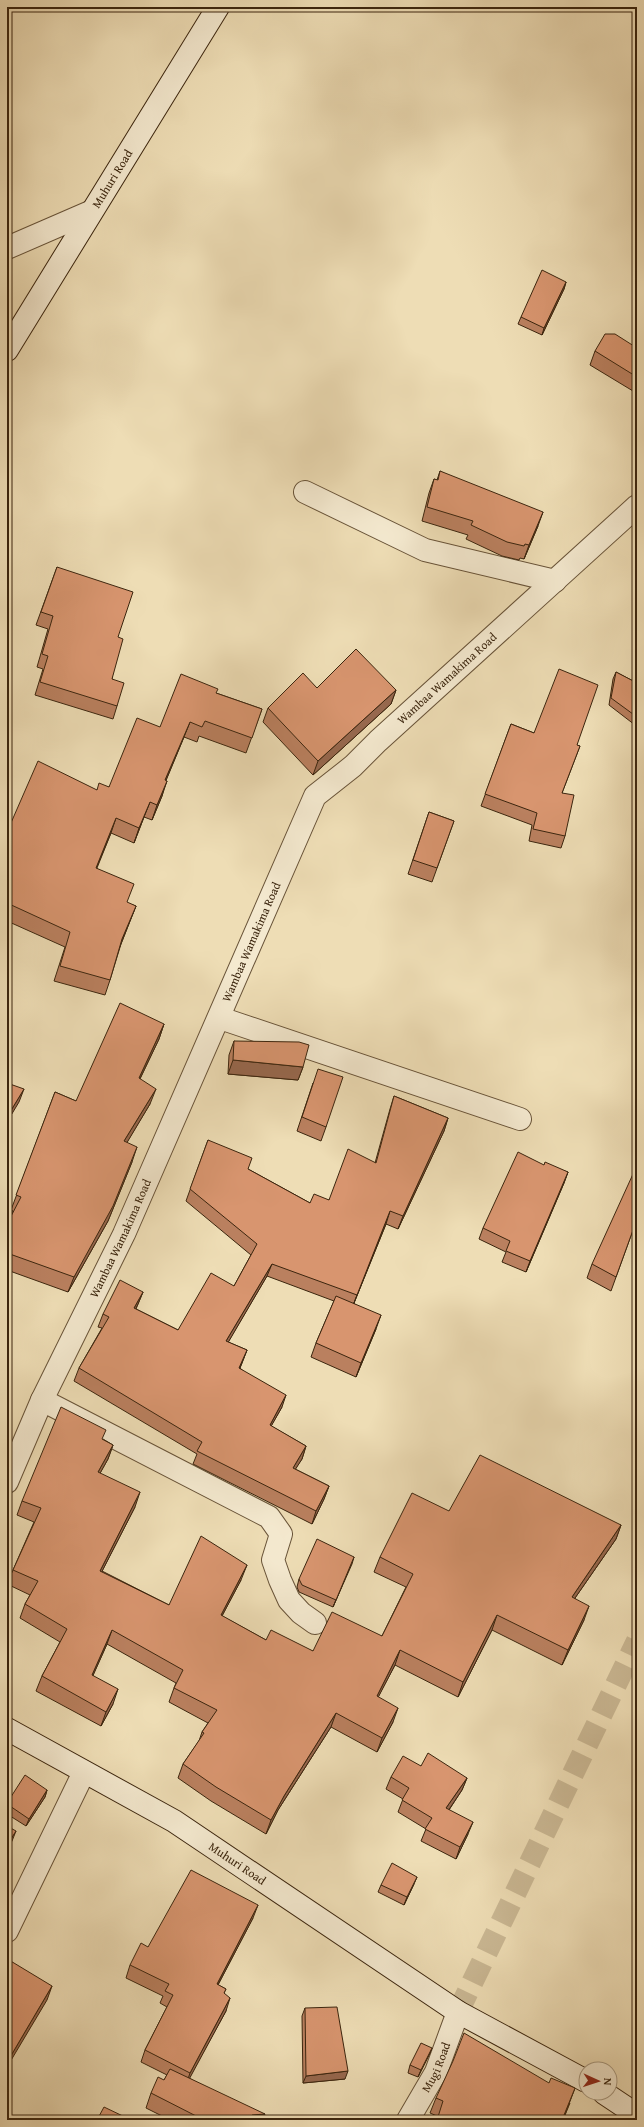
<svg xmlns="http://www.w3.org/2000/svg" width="644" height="2127" font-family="'Gentium Book Plus',serif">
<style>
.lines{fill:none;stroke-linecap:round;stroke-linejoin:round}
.street-tunnel{stroke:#cab894;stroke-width:22;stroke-dasharray:22 11;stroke-linecap:butt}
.street-casing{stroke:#685338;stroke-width:24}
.secondary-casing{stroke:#3b250e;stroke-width:24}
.street{stroke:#f4e9cf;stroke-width:22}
.secondary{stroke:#f4e9cf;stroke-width:22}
.wall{fill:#ba805f;stroke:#3b250e}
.shaded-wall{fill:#97684e;stroke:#3b250e}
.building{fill:#d8956f;stroke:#3b250e}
.labels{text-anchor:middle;stroke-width:3;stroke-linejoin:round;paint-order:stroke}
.street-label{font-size:12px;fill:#3b250e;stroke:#f4e9cf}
</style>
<rect width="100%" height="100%" fill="#eeddb5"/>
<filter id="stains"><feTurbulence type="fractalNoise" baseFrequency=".005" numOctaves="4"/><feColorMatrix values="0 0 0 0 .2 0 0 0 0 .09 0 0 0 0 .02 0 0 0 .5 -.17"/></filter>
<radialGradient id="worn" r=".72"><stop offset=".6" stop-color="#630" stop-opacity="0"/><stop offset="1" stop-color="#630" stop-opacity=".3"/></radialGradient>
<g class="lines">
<path class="street-tunnel" d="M 458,2012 L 637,1641"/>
<g class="street-casing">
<g id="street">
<path d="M 7,248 L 90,212"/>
<path d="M 305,492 L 425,550 L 555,581"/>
<path d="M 220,1018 L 520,1119"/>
<path d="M 42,1400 L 269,1517 L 281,1534 L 273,1560 L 280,1580 L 289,1600 L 301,1613 L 315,1623"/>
<path id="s1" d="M 7,1482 L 42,1400 L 124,1234 L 315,796 L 353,766 L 378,741 L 637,506"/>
<path d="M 7,1931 L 84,1772"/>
<path id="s2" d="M 408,2120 L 436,2072 L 458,2012"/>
</g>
</g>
<g class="secondary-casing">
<g id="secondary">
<path id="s3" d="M 7,350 L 218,7"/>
<path id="s4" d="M 7,1729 L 174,1821 L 458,2012 L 586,2081"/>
<path d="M 604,2093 L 637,2115"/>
</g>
</g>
<use href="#street" class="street"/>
<use href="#secondary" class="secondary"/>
</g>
<g class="wall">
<path d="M 566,282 L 564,289 L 542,335 L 518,324 L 521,317 Z"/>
<path d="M 637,348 L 637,385 L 633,391 L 590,365 L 595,351 Z"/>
<path d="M 440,471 L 538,526 L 524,559 L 520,558 L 519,560 L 502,556 L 466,539 L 468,535 L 422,521 L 429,493 L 434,479 L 437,480 Z"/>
<path d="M 57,567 L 118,637 L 112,679 L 117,706 L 113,719 L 35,695 L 43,669 L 37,667 L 48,629 L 36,625 Z"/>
<path d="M 616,672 L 637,683 L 637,719 L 635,725 L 609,705 L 613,679 Z"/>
<path d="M 317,688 L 396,690 L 391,704 L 313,775 L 263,722 L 268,708 Z"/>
<path d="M 216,693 L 262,709 L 246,753 L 199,736 L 197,742 L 184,737 L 166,780 L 162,796 L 152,820 L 144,817 L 134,843 L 111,833 L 97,868 L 127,903 L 136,906 L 121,944 L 110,980 L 105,995 L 54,981 L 65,947 L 7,921 L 7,832 L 97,790 L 109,787 L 160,727 Z"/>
<path d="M 511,724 L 534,733 L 580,746 L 562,793 L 565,836 L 561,848 L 529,841 L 532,825 L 481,806 Z"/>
<path d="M 429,812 L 454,821 L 432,882 L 408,874 Z"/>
<path d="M 164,1024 L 159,1039 L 140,1079 L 150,1104 L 127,1142 L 132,1162 L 108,1221 L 68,1292 L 7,1270 L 7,1224 L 13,1211 L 11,1210 L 55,1092 L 76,1101 Z"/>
<path d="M 234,1041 L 303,1067 L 298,1080 L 228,1074 L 229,1055 Z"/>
<path d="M 313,1083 L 326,1127 L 321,1141 L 297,1131 Z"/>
<path d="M 394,1096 L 448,1118 L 444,1131 L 398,1229 L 386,1224 L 354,1303 L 376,1329 L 356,1377 L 311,1357 L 316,1343 L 334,1301 L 267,1276 L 228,1342 L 247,1350 L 240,1368 L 282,1407 L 271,1426 L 306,1446 L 302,1459 L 295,1469 L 329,1486 L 324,1499 L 312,1524 L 193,1464 L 197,1454 L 74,1381 L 79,1368 L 102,1328 L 98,1327 L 103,1314 L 143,1292 L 138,1304 L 136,1309 L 178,1330 L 234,1286 L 251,1255 L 186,1201 L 208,1140 L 248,1169 L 310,1203 L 329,1200 L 375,1163 L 390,1109 Z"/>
<path d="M 544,1165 L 568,1172 L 564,1183 L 526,1272 L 502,1262 L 506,1252 L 479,1239 L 483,1228 Z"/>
<path d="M 637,1219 L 611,1291 L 587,1278 L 592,1264 Z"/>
<path d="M 103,1439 L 113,1445 L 108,1459 L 100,1473 L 135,1507 L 102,1571 L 169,1605 L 241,1580 L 222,1616 L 266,1640 L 313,1651 L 382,1636 L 406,1587 L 374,1572 L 380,1557 L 449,1511 L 621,1525 L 616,1539 L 575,1598 L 584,1620 L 562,1665 L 492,1630 L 458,1697 L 395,1665 L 378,1697 L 393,1722 L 377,1752 L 331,1727 L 278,1810 L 266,1834 L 211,1801 L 178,1778 L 183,1764 L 199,1741 L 202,1732 L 208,1723 L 169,1702 L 174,1688 L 176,1683 L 107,1644 L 93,1675 L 113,1704 L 101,1726 L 36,1691 L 42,1676 L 60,1642 L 20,1618 L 25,1604 L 30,1595 L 7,1584 L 13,1570 L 34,1522 L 17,1515 L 22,1501 Z"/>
<path d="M 354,1557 L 333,1607 L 299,1592 L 297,1587 L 299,1579 Z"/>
<path d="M 421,1766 L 467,1778 L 462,1790 L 449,1810 L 468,1834 L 456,1859 L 421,1841 L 426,1829 L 398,1812 L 403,1799 L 386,1789 L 391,1777 Z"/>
<path d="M 47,1790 L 45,1797 L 26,1826 L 7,1814 L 7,1803 Z"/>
<path d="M 414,1884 L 404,1905 L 378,1892 L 381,1885 Z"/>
<path d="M 253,1918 L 218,1985 L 226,1989 L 224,1993 L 226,2011 L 189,2078 L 263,2120 L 170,2120 L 146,2108 L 151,2093 L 164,2080 L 167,2075 L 141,2062 L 145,2050 L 167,2007 L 160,2003 L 163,1996 L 126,1978 L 130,1965 L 148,1947 Z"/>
<path d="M 305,2008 L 345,2079 L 303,2083 L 302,2016 Z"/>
<path d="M 432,2048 L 429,2055 L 418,2077 L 408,2073 L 410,2065 Z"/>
<path d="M 436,2098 L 570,2103 L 563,2120 L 436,2120 L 437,2116 L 430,2113 Z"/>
</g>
<g class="shaded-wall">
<path d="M 566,282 L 564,289 L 542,335 L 544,328 Z"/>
<path d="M 637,380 L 637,385 L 633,391 Z"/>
<path d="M 543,512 L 538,526 L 524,559 L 529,545 Z"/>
<path d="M 396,690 L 391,704 L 313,775 L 318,761 Z"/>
<path d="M 190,722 L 184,737 L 160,795 L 165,780 Z"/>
<path d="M 167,781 L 162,796 L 152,820 L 157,805 Z"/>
<path d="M 150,802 L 144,817 L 134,843 L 139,828 Z"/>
<path d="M 116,818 L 111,833 L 90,883 Z"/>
<path d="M 136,906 L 130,921 L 117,954 L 122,939 Z"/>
<path d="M 164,1024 L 159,1039 L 133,1093 L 139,1078 Z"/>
<path d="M 233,1060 L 303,1067 L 298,1080 L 228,1074 Z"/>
<path d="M 24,1089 L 19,1102 L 7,1122 L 7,1117 Z"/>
<path d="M 156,1089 L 150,1104 L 119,1156 L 124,1141 Z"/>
<path d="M 448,1118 L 444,1131 L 398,1229 L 403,1216 Z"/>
<path d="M 137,1147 L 132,1162 L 108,1221 L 68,1292 L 74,1277 Z"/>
<path d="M 568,1172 L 564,1183 L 526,1272 L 530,1261 Z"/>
<path d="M 390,1211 L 386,1224 L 352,1308 L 357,1295 Z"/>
<path d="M 272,1264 L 267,1276 L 222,1353 L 226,1341 Z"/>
<path d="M 143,1292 L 138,1304 L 130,1320 L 134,1308 Z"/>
<path d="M 381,1315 L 376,1329 L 356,1377 L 361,1363 Z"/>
<path d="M 247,1350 L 242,1363 L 235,1380 L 239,1368 Z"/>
<path d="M 286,1395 L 282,1407 L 265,1437 L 270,1425 Z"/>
<path d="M 113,1445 L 108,1459 L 93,1486 L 98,1472 Z"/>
<path d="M 306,1446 L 302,1459 L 288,1481 L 293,1468 Z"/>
<path d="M 329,1486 L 324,1499 L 312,1524 L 316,1511 Z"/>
<path d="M 140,1492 L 135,1507 L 95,1585 L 100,1571 Z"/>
<path d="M 621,1525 L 616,1539 L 566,1611 L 572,1597 Z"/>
<path d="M 354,1557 L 352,1564 L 333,1607 L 336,1600 Z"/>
<path d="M 247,1565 L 241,1580 L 215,1629 L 221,1615 Z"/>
<path d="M 589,1606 L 584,1620 L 562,1665 L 568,1650 Z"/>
<path d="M 497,1615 L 492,1630 L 458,1697 L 463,1682 Z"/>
<path d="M 112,1630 L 107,1644 L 87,1689 L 92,1675 Z"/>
<path d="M 400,1650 L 395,1665 L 371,1711 L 377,1696 Z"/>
<path d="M 118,1689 L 113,1704 L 101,1726 L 106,1712 Z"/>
<path d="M 398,1708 L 393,1722 L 377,1752 L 382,1738 Z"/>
<path d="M 336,1713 L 331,1727 L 278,1810 L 266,1834 L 271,1820 L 284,1796 Z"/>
<path d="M 467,1778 L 462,1790 L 442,1820 L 446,1808 Z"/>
<path d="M 47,1790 L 45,1797 L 26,1826 L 29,1819 Z"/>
<path d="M 473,1822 L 468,1834 L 456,1859 L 460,1847 Z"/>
<path d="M 16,1831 L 12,1841 L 7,1849 L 7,1845 Z"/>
<path d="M 417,1877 L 414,1884 L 404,1905 L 407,1897 Z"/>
<path d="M 258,1905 L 253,1918 L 212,1996 L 217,1984 Z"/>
<path d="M 52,1986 L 47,2000 L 7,2067 L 7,2063 L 9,2059 Z"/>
<path d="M 230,1998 L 226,2011 L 186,2085 L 190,2073 Z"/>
<path d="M 432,2048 L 429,2055 L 418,2077 L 421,2070 Z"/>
<path d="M 348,2071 L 345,2079 L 303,2083 L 306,2076 Z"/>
<path d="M 575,2088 L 563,2120 L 562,2120 Z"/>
<path d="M 265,2114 L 263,2120 L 249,2120 L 252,2115 Z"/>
</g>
<g class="building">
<path d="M 542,270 L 566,282 L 544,328 L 521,317 Z"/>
<path d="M 605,334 L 615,334 L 637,348 L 637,377 L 595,351 Z"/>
<path d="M 440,471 L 543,512 L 529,545 L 525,544 L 524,546 L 507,542 L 471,525 L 473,521 L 427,507 L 434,479 L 438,480 Z"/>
<path d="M 57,567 L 133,592 L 118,637 L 123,639 L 112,679 L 124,683 L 117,706 L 40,682 L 48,656 L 42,654 L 53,616 L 41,612 Z"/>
<path d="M 356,649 L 396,690 L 318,761 L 268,708 L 303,673 L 317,688 Z"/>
<path d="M 559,669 L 598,685 L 577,745 L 580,746 L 562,793 L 574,795 L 565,836 L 533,829 L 537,813 L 485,794 L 511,724 L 534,733 Z"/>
<path d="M 616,672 L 637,683 L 637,717 L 611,698 Z"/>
<path d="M 181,674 L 218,689 L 216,693 L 262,709 L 252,738 L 205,721 L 202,727 L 190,722 L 165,780 L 167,781 L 157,805 L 150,802 L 139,828 L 116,818 L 96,868 L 134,884 L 127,902 L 136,906 L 122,939 L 110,980 L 60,966 L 70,932 L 7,903 L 7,832 L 38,761 L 97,790 L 99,783 L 109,787 L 137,718 L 160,727 Z"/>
<path d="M 429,812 L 454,821 L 437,868 L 413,860 Z"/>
<path d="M 120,1003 L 164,1024 L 139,1078 L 156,1089 L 124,1141 L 137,1147 L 113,1206 L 74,1277 L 7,1253 L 7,1224 L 21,1197 L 16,1195 L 55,1092 L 76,1101 Z"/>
<path d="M 234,1041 L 299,1042 L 309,1045 L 303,1067 L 233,1060 Z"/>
<path d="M 318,1069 L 343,1077 L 326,1127 L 302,1117 Z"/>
<path d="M 7,1083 L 24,1089 L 7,1117 Z"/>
<path d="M 394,1096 L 448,1118 L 403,1216 L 390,1211 L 357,1295 L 272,1264 L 226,1341 L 247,1350 L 239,1368 L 286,1395 L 270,1425 L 306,1446 L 293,1468 L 329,1486 L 316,1511 L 197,1451 L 202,1442 L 79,1368 L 109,1317 L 103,1314 L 120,1280 L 143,1292 L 134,1308 L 178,1330 L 211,1273 L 234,1286 L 257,1244 L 190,1189 L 208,1140 L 252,1158 L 248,1169 L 310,1203 L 314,1194 L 329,1200 L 348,1149 L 376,1163 Z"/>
<path d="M 518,1152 L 544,1165 L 545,1162 L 568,1172 L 530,1261 L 506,1251 L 510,1241 L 483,1228 Z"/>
<path d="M 633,1174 L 637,1176 L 637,1219 L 616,1277 L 592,1264 Z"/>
<path d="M 336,1296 L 381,1315 L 361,1363 L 316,1343 Z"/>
<path d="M 61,1407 L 106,1430 L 102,1439 L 113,1445 L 98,1472 L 140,1492 L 100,1571 L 169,1605 L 201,1536 L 247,1565 L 221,1615 L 266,1640 L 271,1630 L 313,1651 L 332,1612 L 382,1636 L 413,1574 L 380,1557 L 412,1493 L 449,1511 L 480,1455 L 621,1525 L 572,1597 L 589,1606 L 568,1650 L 497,1615 L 463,1682 L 400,1650 L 377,1696 L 398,1708 L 382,1738 L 336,1713 L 284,1796 L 271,1820 L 216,1787 L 183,1764 L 204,1733 L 202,1732 L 217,1710 L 174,1688 L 183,1670 L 112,1630 L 92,1675 L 118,1689 L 106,1712 L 42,1676 L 67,1629 L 25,1604 L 38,1581 L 13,1570 L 41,1508 L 22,1501 Z"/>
<path d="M 317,1539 L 354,1557 L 336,1600 L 302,1585 L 299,1579 Z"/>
<path d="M 428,1753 L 467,1778 L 446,1808 L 473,1822 L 460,1847 L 425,1829 L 432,1818 L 402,1800 L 409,1788 L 391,1777 L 403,1756 L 421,1766 Z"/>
<path d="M 25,1775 L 47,1790 L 29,1819 L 7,1804 L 7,1803 Z"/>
<path d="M 7,1826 L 16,1831 L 7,1845 Z"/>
<path d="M 392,1863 L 417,1877 L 407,1897 L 381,1885 Z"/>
<path d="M 191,1870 L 258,1905 L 217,1984 L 226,1989 L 224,1993 L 230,1998 L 190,2073 L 145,2050 L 173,1995 L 165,1991 L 169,1984 L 130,1965 L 141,1943 L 148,1947 Z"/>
<path d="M 9,1960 L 52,1986 L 9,2059 L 7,2058 L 7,1963 Z"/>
<path d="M 337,2007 L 348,2071 L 306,2076 L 305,2008 Z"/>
<path d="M 464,2033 L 549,2083 L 551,2078 L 575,2088 L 562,2120 L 437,2120 L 443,2101 L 436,2098 L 453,2061 Z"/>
<path d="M 421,2043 L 432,2048 L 421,2070 L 410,2065 Z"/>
<path d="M 170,2069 L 265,2114 L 252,2115 L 249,2120 L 199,2120 L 200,2118 L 151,2093 L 158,2077 L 164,2080 Z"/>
<path d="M 104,2107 L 127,2118 L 126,2120 L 97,2120 Z"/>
</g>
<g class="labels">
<g class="street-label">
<text dy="4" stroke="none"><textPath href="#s3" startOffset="201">Muhuri Road</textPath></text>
<text dy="4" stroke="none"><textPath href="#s1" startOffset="929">Wambaa Wamakima Road</textPath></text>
<text dy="4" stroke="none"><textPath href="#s1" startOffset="593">Wambaa Wamakima Road</textPath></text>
<text dy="4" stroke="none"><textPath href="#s1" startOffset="269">Wambaa Wamakima Road</textPath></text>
<text dy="4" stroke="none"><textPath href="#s4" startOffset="267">Muhuri Road</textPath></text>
<text dy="4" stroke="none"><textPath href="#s2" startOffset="60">Mugi Road</textPath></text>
</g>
</g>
<rect width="644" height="2127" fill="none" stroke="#eeddb5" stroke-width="24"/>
<rect x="8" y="8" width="628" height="2111" fill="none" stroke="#3b250e" stroke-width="2"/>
<rect x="12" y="12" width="620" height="2103" fill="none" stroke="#3b250e"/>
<g transform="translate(598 2081) rotate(93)"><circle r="19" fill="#f4e9cf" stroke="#aa9b82"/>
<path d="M0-3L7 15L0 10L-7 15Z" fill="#8f2418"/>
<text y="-6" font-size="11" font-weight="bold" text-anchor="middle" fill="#3b250e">N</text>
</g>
<rect width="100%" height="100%" filter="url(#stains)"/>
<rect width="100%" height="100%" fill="url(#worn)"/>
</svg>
